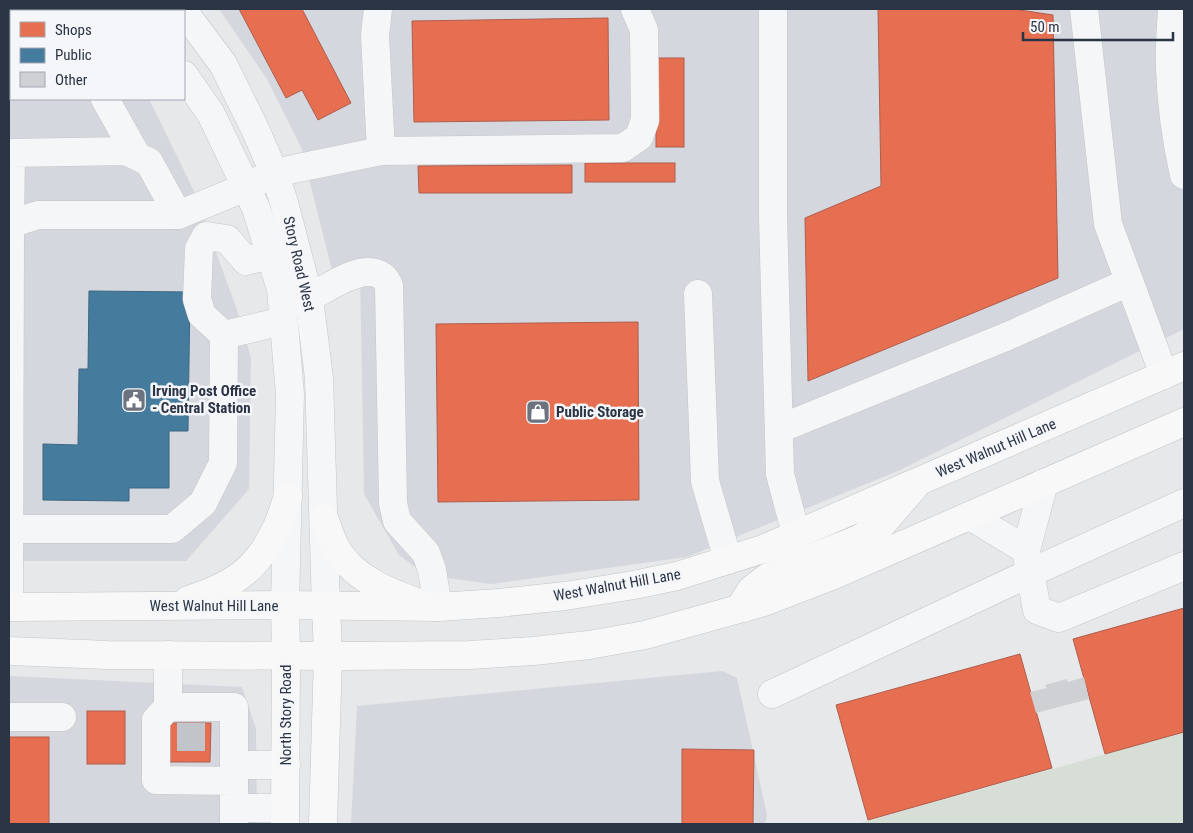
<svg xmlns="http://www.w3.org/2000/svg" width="1193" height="833" font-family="'Roboto Condensed',sans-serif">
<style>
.built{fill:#d4d7dd}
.green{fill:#d6ded6}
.shops{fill:#e76f51;stroke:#af5d4d}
.public{fill:#457b9d;stroke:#3d6683}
.building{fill:#ced0d3}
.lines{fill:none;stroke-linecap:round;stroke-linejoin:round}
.minor-tunnel{stroke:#c1c4c9;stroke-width:28;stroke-dasharray:28 14;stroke-linecap:butt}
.minor-casing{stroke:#c4c6c8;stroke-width:29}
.major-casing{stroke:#c2c5c8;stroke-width:29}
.minor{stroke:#f5f6f7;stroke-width:28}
.major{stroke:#f8f8f8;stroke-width:28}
.labels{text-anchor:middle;stroke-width:5;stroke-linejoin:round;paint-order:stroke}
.street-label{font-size:15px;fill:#2b3445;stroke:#f4f6f9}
.poi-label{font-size:15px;font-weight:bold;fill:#2b3445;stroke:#f4f6f9;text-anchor:start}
</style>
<rect width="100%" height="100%" fill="#e6e8ea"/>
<g class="built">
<path d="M 9,9 L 81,9 L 83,11 L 11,11 L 11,99 L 149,99 L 193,189 L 237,310 L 251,358 L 249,489 L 186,561 L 9,561 Z"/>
<path d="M 219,9 L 1184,9 L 1184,329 L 898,471 L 687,557 L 491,584 L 426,575 L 399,555 L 364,494 L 360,270 L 332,270 L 301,147 L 267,79 Z"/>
<path d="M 722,671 L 737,678 L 767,815 L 765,824 L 351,824 L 357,706 Z"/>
<path d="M 9,676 L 242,687 L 256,729 L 257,824 L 9,824 Z"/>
</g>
<path class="green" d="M 1184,732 L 1184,824 L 857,824 Z"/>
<g class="shops">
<path d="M 239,9 L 302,9 L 351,103 L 318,120 L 302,90 L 286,98 Z"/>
<path d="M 878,9 L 1013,9 L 1053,15 L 1058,278 L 808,381 L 805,218 L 881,186 Z"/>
<path d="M 608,18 L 609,120 L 414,122 L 412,21 Z"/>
<rect x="656" y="58" width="28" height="89"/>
<rect x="585" y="163" width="90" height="19"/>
<path d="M 572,165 L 572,193 L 419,193 L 418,166 Z"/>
<path d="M 638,322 L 639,500 L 438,502 L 436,324 Z"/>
<path d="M 1184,608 L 1184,732 L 1105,754 L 1073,639 Z"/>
<path d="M 1020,654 L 1052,768 L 868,820 L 836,705 Z"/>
<rect x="87" y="711" width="38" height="53"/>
<path d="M 166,723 L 211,723 L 210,762 L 166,762 Z"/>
<rect x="9" y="737" width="40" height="87"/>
<path d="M 682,749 L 754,750 L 753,824 L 682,824 Z"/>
</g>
<path class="public" d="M 89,291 L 190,292 L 188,431 L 169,431 L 169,488 L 129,488 L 129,501 L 43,500 L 43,444 L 78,445 L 79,369 L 88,369 Z"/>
<path class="building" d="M 1084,677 L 1089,699 L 1036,713 L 1030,692 L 1047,688 L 1045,685 L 1067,679 L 1068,682 Z"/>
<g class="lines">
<path class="minor-tunnel" d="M 191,723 L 191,762"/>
<g class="minor-casing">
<g id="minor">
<path d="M 133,9 L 135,11"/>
<path d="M 182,9 L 223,64 L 256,131 L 274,173 L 283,199 L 309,298 L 319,378 L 326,606"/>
<path d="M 378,9 L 375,35 L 381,151"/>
<path d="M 773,9 L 773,217 L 780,474 L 796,534"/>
<path d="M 1084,9 L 1108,224 L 1164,375"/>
<path d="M 1172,9 C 1171,28 1169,48 1170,67 C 1171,104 1176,139 1184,175"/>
<path d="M 184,75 L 211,114 L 256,208 L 281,289 L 290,394 L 285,605"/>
<path d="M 105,99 L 137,156"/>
<path d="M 10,224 L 11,153 L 126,151 L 149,162 L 178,215"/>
<path d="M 698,294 L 705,481 L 728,560"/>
<path d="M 309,298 C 327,288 363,262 382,276 C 386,278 387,282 389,286 L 393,503 L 397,521 L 426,553 L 432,570 L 438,607"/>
<path d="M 224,335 L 202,315 L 197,299 L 199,249 L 206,236 L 227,239 L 246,261 L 270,255"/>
<path d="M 779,429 L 1008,336 L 1129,282"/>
<path d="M 1044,483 L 1026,550 L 1037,610 L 1059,618 L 1184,566"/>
<path d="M 970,516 L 1026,550"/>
<path d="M 9,529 L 172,529 L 203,503 L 223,463 L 224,335 L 283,321"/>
<path d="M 9,607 L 10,224 L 38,215 L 178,215 L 246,187 L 274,173 L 381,151 L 623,148 L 639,137 L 645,120 L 644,30 L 635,9"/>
<path d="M 168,655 L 168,707 L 156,720 L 156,780 L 234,781 L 234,824"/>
<path d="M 772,694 L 1030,573 L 1184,503"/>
<path d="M 168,707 L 234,707 L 234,781"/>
<path d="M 9,717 L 62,717"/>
<path d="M 234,765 L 286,765"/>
<path d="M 234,808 L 285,808"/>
</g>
</g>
<g class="major-casing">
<g id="major">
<path d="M 324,518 C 328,528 331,539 336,548 C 352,577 387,592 417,602"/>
<path d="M 188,600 C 231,586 256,572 276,529 C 281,519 284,507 288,496"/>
<path d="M 9,607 L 285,605 L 438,607 L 499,603 L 565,596 L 634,585 L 677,576 L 763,549 L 1184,366"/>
<path d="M 744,608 L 743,603 L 751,590 L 768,577 L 799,563 L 859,539 L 882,524 L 915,486"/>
<path d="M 9,651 L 108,655 L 343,656 L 470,655 L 533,651 L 589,645 L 645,635 L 764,602 L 834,575 L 1184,422"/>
<path d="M 285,824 L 286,656 L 285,605"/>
<path d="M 323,824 L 328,656 L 326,606"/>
</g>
</g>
<use href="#minor" class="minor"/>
<use href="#major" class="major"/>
</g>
<defs>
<g id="civic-square" transform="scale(1.25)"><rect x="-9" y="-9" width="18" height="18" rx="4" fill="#6c737f" stroke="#f4f6f9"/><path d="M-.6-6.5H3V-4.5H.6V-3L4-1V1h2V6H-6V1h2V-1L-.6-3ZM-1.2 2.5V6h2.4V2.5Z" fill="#fff"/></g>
<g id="shop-square" transform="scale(1.25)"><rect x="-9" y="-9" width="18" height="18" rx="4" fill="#6c737f" stroke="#f4f6f9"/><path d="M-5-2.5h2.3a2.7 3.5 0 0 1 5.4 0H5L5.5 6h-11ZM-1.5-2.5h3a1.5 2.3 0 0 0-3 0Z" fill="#fff"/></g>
</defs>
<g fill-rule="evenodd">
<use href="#civic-square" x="134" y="400"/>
<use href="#shop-square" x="538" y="412"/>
</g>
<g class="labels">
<g class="street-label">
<text transform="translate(299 264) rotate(77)" y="5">Story Road West</text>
<text transform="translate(996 448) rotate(-23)" y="5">West Walnut Hill Lane</text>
<text transform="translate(617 585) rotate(-10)" y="5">West Walnut Hill Lane</text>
<text x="214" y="611">West Walnut Hill Lane</text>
<text transform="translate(286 715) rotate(-90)" y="5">North Story Road</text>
</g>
<g class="poi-label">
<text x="152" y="396">Irving Post Office<tspan x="152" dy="17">- Central Station</tspan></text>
<text x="556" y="417">Public Storage</text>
</g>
</g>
<rect width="1193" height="833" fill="none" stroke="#2b3445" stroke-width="20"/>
<rect x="10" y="10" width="175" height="90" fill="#f4f6f9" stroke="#a4a8b1"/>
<rect x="20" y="22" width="25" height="15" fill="#e76f51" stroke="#a4a8b1"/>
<text x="55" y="35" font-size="15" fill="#2b3445">Shops</text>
<rect x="20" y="48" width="25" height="15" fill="#457b9d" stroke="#a4a8b1"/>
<text x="55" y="60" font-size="15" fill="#2b3445">Public</text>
<rect x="20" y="72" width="25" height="15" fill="#ced0d3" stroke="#a4a8b1"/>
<text x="55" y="85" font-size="15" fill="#2b3445">Other</text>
<path d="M1023 32v8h150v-8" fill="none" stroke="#2b3445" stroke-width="2.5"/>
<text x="1030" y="32" font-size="15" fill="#2b3445" stroke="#f4f6f9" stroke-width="4" paint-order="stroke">50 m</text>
</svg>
